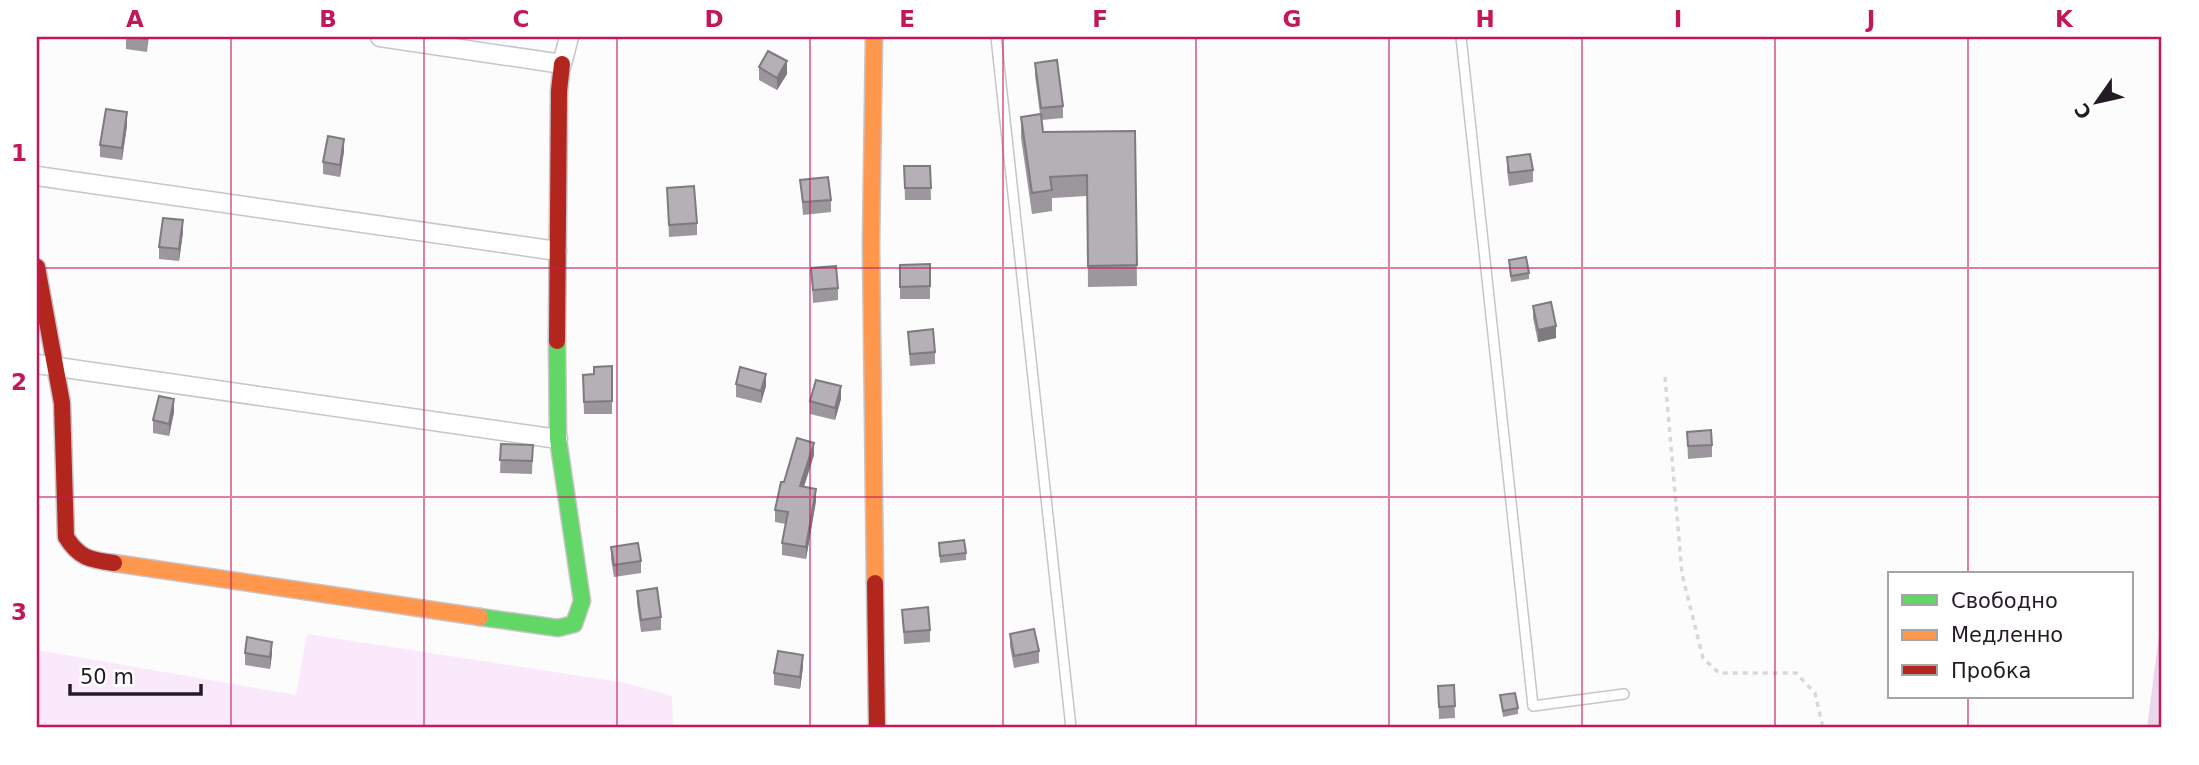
<svg xmlns="http://www.w3.org/2000/svg" width="2199" height="765" font-family="'DejaVu Sans',sans-serif">
<style>
.green{fill:#fae8fb}
.forest{fill:#ead6eb}
.lines{fill:none;stroke-linecap:round;stroke-linejoin:round}
.lane-casing{stroke:#c9c4c9;stroke-width:12}
.street-casing{stroke:#c9c4c9;stroke-width:21}
.fast-casing{stroke:#c9c4c9;stroke-width:19}
.slow-casing{stroke:#c9c4c9;stroke-width:19}
.jam-casing{stroke:#c9c4c9;stroke-width:19}
.path{stroke:#d8d8d8;stroke-width:3.5;stroke-dasharray:5 5;stroke-linecap:butt}
.lane{stroke:#fff;stroke-width:9}
.street{stroke:#fff;stroke-width:18}
.fast{stroke:#63d668;stroke-width:16}
.slow{stroke:#ff974d;stroke-width:16}
.jam{stroke:#b3261e;stroke-width:16}
.wall{fill:#9c969d}
.shaded-wall{fill:#7f7a7f}
.building{fill:#b5afb6;stroke:#7f7a7f;stroke-width:2}
.grid{fill:none;stroke:#c2185b;stroke-width:2;stroke-opacity:0.55}
.neatline{fill:none;stroke:#c2185b;stroke-width:2.5}
.grid-label{font-size:23px;text-anchor:middle;font-weight:bold;fill:#c2185b}
</style>
<rect width="100%" height="100%" fill="#fcfcfc"/>
<path class="green" d="M 307,634 L 626,683 L 672,696 L 673,728 L 37,728 L 37,650 L 296,695 Z"/>
<path class="forest" d="M 2162,611 L 2162,728 L 2147,728 Z"/>
<g class="lines">
<g class="lane-casing">
<g id="lane">
<path d="M 996,37 L 1071,728"/>
<path d="M 1461,37 L 1533,706 L 1624,694"/>
</g>
</g>
<g class="street-casing">
<g id="street">
<path d="M 380,37 L 562,64 L 569,37"/>
<path d="M 37,176 L 557,251"/>
<path d="M 37,364 L 558,439"/>
</g>
</g>
<g class="fast-casing">
<path id="fast" d="M 480,617 L 558,628 L 574,624 L 582,601 L 558,439 L 557,341"/>
</g>
<g class="slow-casing">
<g id="slow">
<path d="M 874,37 L 871,244 L 875,583"/>
<path d="M 114,563 L 480,617"/>
</g>
</g>
<g class="jam-casing">
<g id="jam">
<path d="M 37,267 L 62,403 L 66,537 C 79,558 90,560 114,563"/>
<path d="M 557,341 L 559,91 L 562,64"/>
<path d="M 875,583 L 877,728"/>
</g>
</g>
<path class="path" d="M 1665,377 L 1682,574 L 1703,658 L 1719,673 L 1796,673 L 1815,693 L 1823,728"/>
<use href="#lane" class="lane"/>
<use href="#street" class="street"/>
<use href="#fast" class="fast"/>
<use href="#slow" class="slow"/>
<use href="#jam" class="jam"/>
</g>
<g class="wall">
<path d="M 126,37 L 149,37 L 147,52 L 126,49 Z"/>
<path d="M 1035,63 L 1063,106 L 1063,118 L 1042,120 L 1043,132 L 1135,131 L 1137,286 L 1088,287 L 1087,196 L 1052,198 L 1052,211 L 1032,214 L 1021,138 L 1021,117 L 1040,114 L 1035,75 Z"/>
<path d="M 759,67 L 787,74 L 777,90 L 759,80 Z"/>
<path d="M 127,125 L 122,160 L 100,157 L 100,145 Z"/>
<path d="M 344,151 L 340,177 L 323,174 L 323,162 Z"/>
<path d="M 1507,157 L 1533,170 L 1533,182 L 1509,186 L 1507,170 Z"/>
<path d="M 904,166 L 930,166 L 931,200 L 905,200 Z"/>
<path d="M 800,180 L 831,200 L 831,212 L 803,215 Z"/>
<path d="M 667,188 L 697,223 L 697,235 L 669,237 Z"/>
<path d="M 183,232 L 179,261 L 159,259 L 159,247 Z"/>
<path d="M 1509,260 L 1529,273 L 1529,279 L 1511,282 Z"/>
<path d="M 930,264 L 930,299 L 900,299 L 900,265 Z"/>
<path d="M 811,268 L 838,288 L 838,300 L 813,303 Z"/>
<path d="M 1533,306 L 1556,338 L 1538,342 L 1533,318 Z"/>
<path d="M 908,332 L 935,352 L 935,364 L 910,366 Z"/>
<path d="M 612,366 L 612,414 L 584,414 L 583,375 L 594,374 Z"/>
<path d="M 736,384 L 766,386 L 761,403 L 736,397 Z"/>
<path d="M 841,399 L 835,420 L 810,414 L 810,401 Z"/>
<path d="M 174,412 L 169,436 L 153,433 L 153,420 Z"/>
<path d="M 1687,432 L 1712,445 L 1712,457 L 1688,459 Z"/>
<path d="M 501,444 L 533,445 L 532,474 L 500,473 Z"/>
<path d="M 814,455 L 804,487 L 816,501 L 806,559 L 782,555 L 782,543 L 786,524 L 775,522 L 775,510 L 784,482 Z"/>
<path d="M 939,543 L 966,553 L 966,560 L 940,563 Z"/>
<path d="M 611,547 L 641,561 L 641,573 L 614,577 L 611,559 Z"/>
<path d="M 637,591 L 661,617 L 661,630 L 641,632 L 637,603 Z"/>
<path d="M 902,610 L 930,630 L 930,642 L 904,644 Z"/>
<path d="M 1010,634 L 1039,651 L 1039,663 L 1014,668 L 1010,646 Z"/>
<path d="M 245,653 L 272,654 L 270,669 L 245,665 Z"/>
<path d="M 803,667 L 800,689 L 774,685 L 774,673 Z"/>
<path d="M 1454,685 L 1455,718 L 1439,719 L 1438,686 Z"/>
<path d="M 1500,695 L 1518,708 L 1518,714 L 1503,717 Z"/>
</g>
<g class="shaded-wall">
<path d="M 787,61 L 787,74 L 777,90 L 777,78 Z"/>
<path d="M 127,112 L 127,125 L 122,160 L 122,148 Z"/>
<path d="M 344,139 L 344,151 L 340,177 L 340,165 Z"/>
<path d="M 183,220 L 183,232 L 179,261 L 179,249 Z"/>
<path d="M 1556,326 L 1556,338 L 1538,342 L 1538,330 Z"/>
<path d="M 766,374 L 766,386 L 761,403 L 761,391 Z"/>
<path d="M 841,386 L 841,399 L 835,420 L 835,408 Z"/>
<path d="M 174,399 L 174,412 L 169,436 L 169,424 Z"/>
<path d="M 814,443 L 814,455 L 800,498 L 800,486 Z"/>
<path d="M 816,489 L 816,501 L 806,559 L 806,547 Z"/>
<path d="M 272,642 L 272,654 L 270,669 L 270,657 Z"/>
<path d="M 803,655 L 803,667 L 800,689 L 800,677 Z"/>
</g>
<g class="building">
<path d="M 129,37 L 147,37 L 147,39 Z"/>
<path d="M 768,51 L 787,61 L 777,78 L 759,67 Z"/>
<path d="M 1057,60 L 1063,106 L 1041,108 L 1035,63 Z"/>
<path d="M 106,109 L 127,112 L 122,148 L 100,145 Z"/>
<path d="M 1041,114 L 1043,132 L 1135,131 L 1137,265 L 1088,266 L 1087,175 L 1050,177 L 1052,190 L 1032,193 L 1021,117 Z"/>
<path d="M 328,136 L 344,139 L 340,165 L 323,162 Z"/>
<path d="M 1530,154 L 1533,170 L 1509,173 L 1507,157 Z"/>
<path d="M 904,166 L 930,166 L 931,188 L 905,188 Z"/>
<path d="M 828,177 L 831,200 L 803,202 L 800,180 Z"/>
<path d="M 694,186 L 697,223 L 669,225 L 667,188 Z"/>
<path d="M 163,218 L 183,220 L 179,249 L 159,247 Z"/>
<path d="M 1526,257 L 1529,273 L 1511,276 L 1509,260 Z"/>
<path d="M 930,264 L 930,286 L 900,287 L 900,265 Z"/>
<path d="M 836,266 L 838,288 L 813,290 L 811,268 Z"/>
<path d="M 1551,302 L 1556,326 L 1538,330 L 1533,306 Z"/>
<path d="M 933,329 L 935,352 L 910,354 L 908,332 Z"/>
<path d="M 612,366 L 612,401 L 584,402 L 583,375 L 594,374 L 594,367 Z"/>
<path d="M 740,367 L 766,374 L 761,391 L 736,384 Z"/>
<path d="M 816,380 L 841,386 L 835,408 L 810,401 Z"/>
<path d="M 159,396 L 174,399 L 169,424 L 153,420 Z"/>
<path d="M 1711,430 L 1712,445 L 1688,446 L 1687,432 Z"/>
<path d="M 797,438 L 814,443 L 800,486 L 816,489 L 806,547 L 782,543 L 788,512 L 775,510 L 781,482 L 784,482 Z"/>
<path d="M 501,444 L 533,445 L 532,461 L 500,460 Z"/>
<path d="M 964,540 L 966,553 L 940,556 L 939,543 Z"/>
<path d="M 638,543 L 641,561 L 614,565 L 611,547 Z"/>
<path d="M 657,588 L 661,617 L 641,620 L 637,591 Z"/>
<path d="M 928,607 L 930,630 L 904,632 L 902,610 Z"/>
<path d="M 1034,629 L 1039,651 L 1014,656 L 1010,634 Z"/>
<path d="M 247,637 L 272,642 L 270,657 L 245,653 Z"/>
<path d="M 778,651 L 803,655 L 800,677 L 774,673 Z"/>
<path d="M 1454,685 L 1455,706 L 1439,707 L 1438,686 Z"/>
<path d="M 1515,693 L 1518,708 L 1503,711 L 1500,695 Z"/>
</g>
<path class="grid" d="M 231,37 L 231,728M 424,37 L 424,728M 617,37 L 617,728M 810,37 L 810,728M 1003,37 L 1003,728M 1196,37 L 1196,728M 1389,37 L 1389,728M 1582,37 L 1582,728M 1775,37 L 1775,728M 1968,37 L 1968,574M 37,268 L 2162,268M 37,497 L 2162,497M 1968,697 L 1968,728"/>
<rect width="2199" height="765" fill="none" stroke="#ffffff" stroke-width="77"/>
<rect x="1888" y="572" width="245" height="126" fill="#ffffff" stroke="#a7a4a8" stroke-width="2"/>
<rect x="1902" y="595" width="35" height="10" fill="#63d668" stroke="#a7a4a8" stroke-width="2"/>
<text x="1951" y="608" font-size="21" fill="#241b25">Свободно</text>
<rect x="1902" y="630" width="35" height="10" fill="#ff974d" stroke="#a7a4a8" stroke-width="2"/>
<text x="1951" y="642" font-size="21" fill="#241b25">Медленно</text>
<rect x="1902" y="665" width="35" height="10" fill="#b3261e" stroke="#a7a4a8" stroke-width="2"/>
<text x="1951" y="678" font-size="21" fill="#241b25">Пробка</text>
<g transform="translate(2097 102) rotate(236)" stroke="#ffffff" stroke-width="5" paint-order="stroke">
<path d="M0-5L12 26L0 18L-12 26Z" fill="#241b25"/>
<text y="-10" font-size="19" font-weight="bold" text-anchor="middle" fill="#241b25">С</text>
</g>
<path d="M70 684v10h131v-10" fill="none" stroke="#241b25" stroke-width="3.5"/>
<text x="80" y="684" font-size="21" fill="#241b25" stroke="#ffffff" stroke-width="5" paint-order="stroke">50 m</text>
<rect x="38" y="38" width="2122" height="688" class="neatline"/>
<g class="grid-label">
<text x="135" y="27">A</text>
<text x="328" y="27">B</text>
<text x="521" y="27">C</text>
<text x="714" y="27">D</text>
<text x="907" y="27">E</text>
<text x="1100" y="27">F</text>
<text x="1292" y="27">G</text>
<text x="1485" y="27">H</text>
<text x="1678" y="27">I</text>
<text x="1871" y="27">J</text>
<text x="2064" y="27">K</text>
<text x="19" y="161">1</text>
<text x="19" y="390">2</text>
<text x="19" y="620">3</text>
</g>
</svg>
